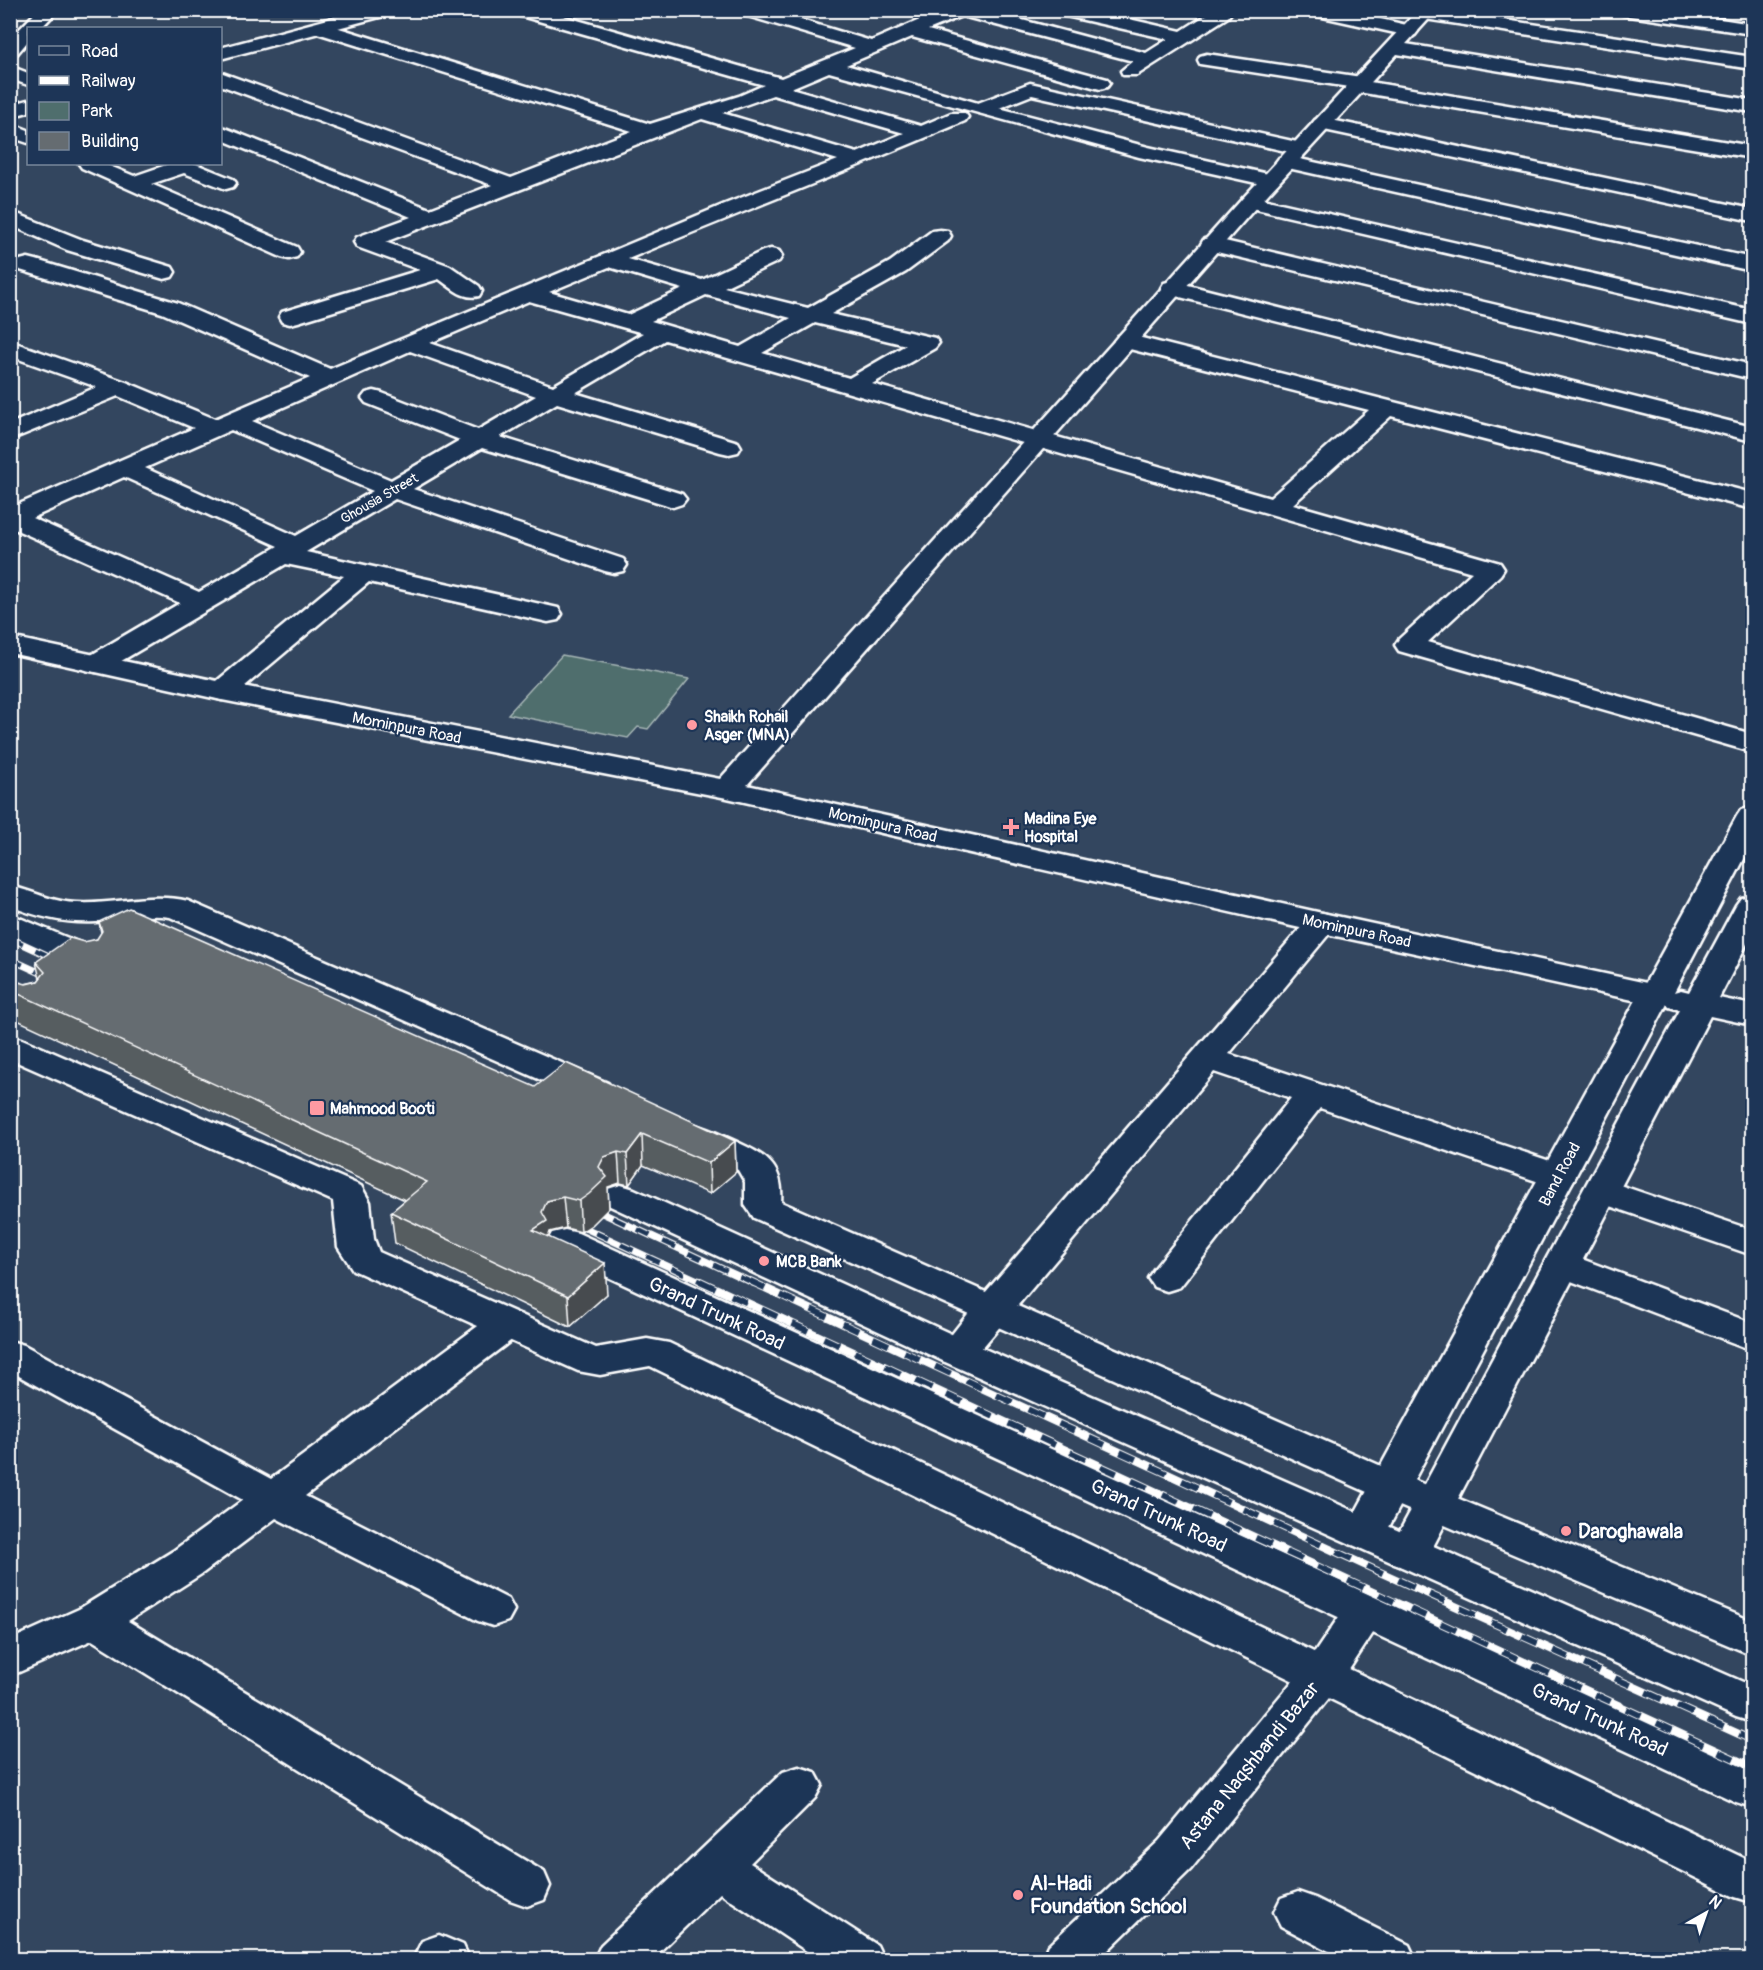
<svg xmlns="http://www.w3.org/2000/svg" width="1763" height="1970" font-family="Pangolin,sans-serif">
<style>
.green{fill:#4f6e6d;stroke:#a7b6b6;stroke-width:1.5}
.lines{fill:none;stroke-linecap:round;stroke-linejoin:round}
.minor-casing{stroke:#fff;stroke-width:5}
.tertiary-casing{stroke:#fff;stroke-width:5}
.secondary-casing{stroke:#fff;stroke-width:5}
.primary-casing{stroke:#fff;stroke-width:5}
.minor{fill:#1d3557;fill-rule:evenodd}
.tertiary{fill:#1d3557;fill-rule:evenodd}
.secondary{fill:#1d3557;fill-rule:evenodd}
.primary{fill:#1d3557;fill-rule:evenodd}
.rail-far1-casing{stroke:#fff;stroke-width:7}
.rail-casing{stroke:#fff;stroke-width:8}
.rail-far1{stroke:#1d3557;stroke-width:4.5;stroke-dasharray:14;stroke-linecap:butt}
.rail{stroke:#1d3557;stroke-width:6;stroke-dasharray:17;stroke-linecap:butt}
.wall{fill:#575d61;stroke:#fff;stroke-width:1.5}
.shaded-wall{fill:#474c4f;stroke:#fff;stroke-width:1.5}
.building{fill:#656c71;stroke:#fff;stroke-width:1.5}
.poi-dot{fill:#ff9aa2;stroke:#1d3557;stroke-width:2}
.labels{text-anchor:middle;stroke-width:4.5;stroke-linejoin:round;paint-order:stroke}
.far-street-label{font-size:14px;fill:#fff;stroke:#1d3557}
.poi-label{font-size:16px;font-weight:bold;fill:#fff;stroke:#1d3557;text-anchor:start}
.street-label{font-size:16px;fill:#fff;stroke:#1d3557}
.near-street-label{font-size:20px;fill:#fff;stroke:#1d3557}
.near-poi-label{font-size:20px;font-weight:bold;fill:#fff;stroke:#1d3557;text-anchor:start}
</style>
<rect width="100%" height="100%" fill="#33465f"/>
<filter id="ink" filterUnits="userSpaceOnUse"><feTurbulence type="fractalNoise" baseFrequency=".0167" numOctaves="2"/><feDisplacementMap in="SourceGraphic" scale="12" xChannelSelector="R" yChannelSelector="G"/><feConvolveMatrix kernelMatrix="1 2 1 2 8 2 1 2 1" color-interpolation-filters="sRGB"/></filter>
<g filter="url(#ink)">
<path class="green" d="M 562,655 L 689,679 L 648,729 L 638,727 L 628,738 L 508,714 Z"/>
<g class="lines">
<g class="minor-casing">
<g id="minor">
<path d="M 38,10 L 58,10 L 41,28 L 28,28 L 28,41 L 17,54 L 10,55 L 10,39 Z"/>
<path d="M 511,10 L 542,10 L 781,78 L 855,48 L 741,14 L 738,10 L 768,10 L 871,41 L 943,10 L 985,10 L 1146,53 L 1168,39 L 1057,14 L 1054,10 L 1090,10 L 1181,31 L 1214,10 L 1229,10 L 1231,13 L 1228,17 L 1137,75 L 1123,75 L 1121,71 L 1133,61 L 962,16 L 928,30 L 1107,79 L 1110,83 L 1107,87 L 1100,89 L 912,37 L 846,65 L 978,103 L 1030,83 L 1306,144 L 1309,148 L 1306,152 L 1299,154 L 1032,95 L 999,108 L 1148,147 L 1277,176 L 1280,180 L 1277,184 L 1270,186 L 1139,157 L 829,72 L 791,88 L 921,126 L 951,113 L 965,113 L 968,117 L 965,121 C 853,169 740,212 628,259 L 702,280 L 763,251 L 771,249 L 779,251 L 782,256 L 779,261 L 724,287 L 808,308 L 890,262 L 932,231 L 940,230 L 948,231 L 951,236 L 948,241 L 906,272 L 831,314 L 935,338 L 939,343 L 935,348 L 872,384 L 1270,498 L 1369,410 L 1118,346 L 1114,341 L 1118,336 L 1126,334 L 1752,493 L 1752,509 L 1391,416 L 1293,504 L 1500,563 L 1504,569 L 1500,575 L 1428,642 L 1752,734 L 1752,752 L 1399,651 L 1395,645 L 1399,639 L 1472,572 L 665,340 L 575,393 L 738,442 L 741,447 L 738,452 L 729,454 L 720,452 L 557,403 L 500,437 L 682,494 L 686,499 L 682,504 L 673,507 L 664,504 L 482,448 L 413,489 L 623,559 L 627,565 L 623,571 L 614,573 L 605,571 L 395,499 L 306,552 L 558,608 L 562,614 L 558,620 L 548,622 L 369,582 L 232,697 L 222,700 L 212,697 L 208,691 L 212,685 L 344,576 L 286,564 L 106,670 L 96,672 L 86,670 L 82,664 L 86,658 L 180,603 L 10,527 L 10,508 L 194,428 L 118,396 L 10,440 L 10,424 L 97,387 L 10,356 L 10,341 L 126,382 L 215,419 L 310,378 L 162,313 L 20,270 L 17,265 L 20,260 L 28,258 L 36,260 L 178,303 L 330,369 L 725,204 L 838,160 L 702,119 L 385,242 L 450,266 L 479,286 L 482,291 L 479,296 C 463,300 452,288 439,279 L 298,322 L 290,324 L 282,322 L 279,317 L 282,312 L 420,270 L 357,247 L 354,242 L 357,237 L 411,217 L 220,139 L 220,126 L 430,209 L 492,185 L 220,85 L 220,72 L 511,178 L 632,131 L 314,32 L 311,28 L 314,24 L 326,24 L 650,124 L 739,96 L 764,85 L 514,14 ZM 773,95 L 904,133 L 857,153 L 722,113 ZM 609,267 L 683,289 L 628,315 L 549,292 ZM 706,295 L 791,318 L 740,347 L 651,321 ZM 529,301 L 643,333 L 553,386 L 430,343 ZM 815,323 L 906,345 L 849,378 L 762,353 ZM 410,351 L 536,396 L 478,430 L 382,393 L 374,391 L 366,393 L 362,398 L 366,403 L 460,440 L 391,480 L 252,421 ZM 231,430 L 373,491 L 296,536 L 145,468 ZM 124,477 L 278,546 L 199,592 L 32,518 Z"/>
<path d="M 1306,10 L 1342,10 L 1415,27 L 1418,31 L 1415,35 L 1409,36 L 1309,14 Z"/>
<path d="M 1418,10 L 1438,10 L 1752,57 L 1752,69 L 1425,19 L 1419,18 L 1416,14 Z"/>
<path d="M 1614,10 L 1663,10 L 1752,24 L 1752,34 L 1623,15 Z"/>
<path d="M 1207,54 L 1361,77 L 1370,82 L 1752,146 L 1752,158 L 1358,92 L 1349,87 L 1200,64 L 1198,60 L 1200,56 Z"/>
<path d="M 10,66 L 28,73 L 28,85 L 10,79 Z"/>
<path d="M 1322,118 L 1752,209 L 1752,221 L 1315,128 L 1312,124 L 1315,120 Z"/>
<path d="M 10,123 L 28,130 L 28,143 L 10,137 Z"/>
<path d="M 1286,156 L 1752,258 L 1752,271 L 1279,166 L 1276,162 L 1279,158 Z"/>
<path d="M 79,164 L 105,164 L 134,176 L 169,164 L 196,164 L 233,179 L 236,183 L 233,187 L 226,189 L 184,173 L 151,184 L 297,247 L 300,252 L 297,257 L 289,259 L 281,257 L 82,168 Z"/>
<path d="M 1250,196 L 1752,310 L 1752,324 L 1243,206 L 1240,202 L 1243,198 Z"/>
<path d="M 10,211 L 83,240 L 172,267 L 175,272 L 172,277 L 164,279 L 67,250 L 10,225 Z"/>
<path d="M 1212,238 L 1752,365 L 1752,379 L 1204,249 L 1201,244 L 1204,239 Z"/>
<path d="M 1172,281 L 1752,427 L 1752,441 L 1164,293 L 1161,288 L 1164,283 Z"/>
<path d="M 1322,913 L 1333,916 L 1338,923 L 1229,1054 L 1571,1168 L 1576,1176 L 1571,1184 L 1558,1188 L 1545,1184 L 1320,1108 L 1180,1287 L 1167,1291 L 1154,1287 L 1148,1278 L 1154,1269 L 1291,1098 L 1214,1072 L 971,1361 L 957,1365 L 943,1361 L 938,1352 L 978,1301 L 1311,916 Z"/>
<path d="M 1602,1179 L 1752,1230 L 1752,1255 L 1589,1199 L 1584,1191 L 1589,1183 Z"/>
<path d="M 1563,1252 L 1752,1323 L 1752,1350 L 1550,1273 L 1544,1264 L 1550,1255 Z"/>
<path d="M 507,1311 L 521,1315 L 526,1324 L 521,1333 L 305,1496 L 508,1599 L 514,1610 L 508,1621 L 493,1626 L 478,1621 L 276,1518 L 203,1573 L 128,1621 L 544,1872 L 550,1886 L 544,1900 L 527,1906 L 510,1900 L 92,1640 L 10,1676 L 10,1640 L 79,1609 L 173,1551 L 243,1500 L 10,1371 L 10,1341 L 24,1345 L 271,1479 L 493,1315 Z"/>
<path d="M 1366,1594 L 1381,1599 L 1387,1610 L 1381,1621 L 1337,1688 L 1191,1869 L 1098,1960 L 1042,1960 L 1049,1945 L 1159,1841 L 1307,1664 L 1351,1599 Z"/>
<path d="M 799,1767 L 815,1772 L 822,1785 L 815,1798 L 750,1863 L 877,1945 L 884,1960 L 820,1960 L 720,1893 L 651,1960 L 594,1960 L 601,1945 L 783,1772 Z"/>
<path d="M 1298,1892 L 1315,1898 L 1409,1945 L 1416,1960 L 1346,1960 L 1281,1926 L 1274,1912 L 1281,1898 Z"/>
<path d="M 439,1935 L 463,1945 L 470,1960 L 417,1960 L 415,1955 L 422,1941 Z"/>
</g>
</g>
<g class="tertiary-casing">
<g id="tertiary">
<path d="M 362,10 L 394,10 L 391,14 L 220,59 L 220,48 Z"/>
<path d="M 1418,10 L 1437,10 L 1406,44 L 1752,100 L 1752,112 L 1397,54 L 1257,206 L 747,785 L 1322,913 L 1656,985 L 1668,988 L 1673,995 L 1668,1002 L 1656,1005 L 1322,933 L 727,798 L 222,700 L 10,653 L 10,637 L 222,682 L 720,779 L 1243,198 Z"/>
<path d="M 28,100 L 28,112 L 10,117 L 10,105 Z"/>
<path d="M 10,886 C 33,891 54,903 78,903 C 115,905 150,892 188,901 L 608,1083 L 613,1091 L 608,1099 L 596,1102 L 584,1099 L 170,917 C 145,913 121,920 96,922 C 66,924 38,917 10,906 Z"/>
<path d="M 10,1036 L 22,1039 L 361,1186 L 370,1202 L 374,1239 L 379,1252 L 596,1348 L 647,1339 L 669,1343 L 1752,1862 L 1752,1902 L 1735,1897 L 650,1366 L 600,1375 L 578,1371 L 353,1270 L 338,1247 L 333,1201 L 10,1059 Z"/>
<path d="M 695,1125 C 709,1129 721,1135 735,1141 C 765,1155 784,1165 781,1202 L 1404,1476 L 1752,1621 L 1752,1655 L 1376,1496 L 754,1218 L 745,1205 L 745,1182 L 738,1170 L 683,1144 L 677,1136 L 683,1128 Z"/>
</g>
</g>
<g class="secondary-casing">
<path id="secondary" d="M 1752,807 L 1752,844 L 1674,992 L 1681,990 L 1689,992 L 1736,905 L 1741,898 L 1752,896 L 1752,934 L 1719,998 L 1752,1005 L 1752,1025 L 1710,1016 L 1424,1564 L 1409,1569 L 1394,1564 L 1388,1553 L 1680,1010 L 1669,1007 L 1667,1004 L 1380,1544 L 1365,1548 L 1350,1544 L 1344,1533 L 1737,816 L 1741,810 Z"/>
</g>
<g class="primary-casing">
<g id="primary">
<path d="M 10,914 L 102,952 L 106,959 L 102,966 L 90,969 L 78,966 L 10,935 Z"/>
<path d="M 621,1185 L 634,1189 L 971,1343 L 1752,1686 L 1752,1722 L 1736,1717 L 943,1361 L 608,1205 L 603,1197 L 608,1189 Z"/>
<path d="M 565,1230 L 578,1233 L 1752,1769 L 1752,1807 L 1736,1802 L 552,1251 L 547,1242 L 552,1233 Z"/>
</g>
</g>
<use href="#minor" class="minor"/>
<use href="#tertiary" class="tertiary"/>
<use href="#secondary" class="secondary"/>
<use href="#primary" class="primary"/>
<g class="rail-far1-casing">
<g id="rail-far1">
<path d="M 10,938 L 62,962"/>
<path d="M 10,959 L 54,979"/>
<path d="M 587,1206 L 753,1283"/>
<path d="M 570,1221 L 704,1283"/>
</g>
</g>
<g class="rail-casing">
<g id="rail">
<path d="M 700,1281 L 1752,1767"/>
<path d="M 750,1281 L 1371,1568 L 1752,1740"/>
</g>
</g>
<use href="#rail-far1" class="rail-far1"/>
<use href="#rail" class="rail"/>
</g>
<path class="wall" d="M 99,922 L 535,1087 L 735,1141 L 736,1172 L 710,1194 L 643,1165 L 629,1185 L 620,1183 L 608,1187 L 609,1208 L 592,1225 L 581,1232 L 566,1228 L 550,1232 L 549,1237 L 607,1294 L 570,1327 L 395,1243 L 391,1212 L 405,1200 L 15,1019 L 10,998 L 10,987 L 38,981 L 40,979 L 36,962 L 97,939 L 101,933 Z"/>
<g class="shaded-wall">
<path d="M 642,1134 L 643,1165 L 629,1185 L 627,1154 Z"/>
<path d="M 735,1141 L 736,1172 L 710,1194 L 709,1163 Z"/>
<path d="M 618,1152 L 620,1183 L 608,1187 L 609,1208 L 592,1225 L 581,1232 L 579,1201 L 604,1157 Z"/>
<path d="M 563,1197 L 566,1228 L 550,1232 L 549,1235 L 550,1252 L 533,1230 L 547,1201 Z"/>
<path d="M 605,1263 L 607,1294 L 570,1327 L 568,1296 Z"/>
</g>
<path class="building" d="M 129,908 L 535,1087 L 566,1063 L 735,1141 L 709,1163 L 642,1134 L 627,1154 L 618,1152 L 604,1157 L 599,1167 L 607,1177 L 589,1194 L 579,1201 L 563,1197 L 547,1201 L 542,1212 L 547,1221 L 533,1230 L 605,1263 L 568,1296 L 391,1212 L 427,1182 L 10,990 L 10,987 L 16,981 L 26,984 L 38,981 L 45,972 L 36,962 L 70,938 L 84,942 L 97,939 L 102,931 L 99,922 Z"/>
</g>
<g class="poi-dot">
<circle cx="692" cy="725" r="6"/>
<path d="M1008 818h6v6h6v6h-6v6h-6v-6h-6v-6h6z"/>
<rect x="309" y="1100" width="16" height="16" rx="3"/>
<circle cx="764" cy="1261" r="6"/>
<circle cx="1566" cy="1531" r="6"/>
<circle cx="1018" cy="1895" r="6"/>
</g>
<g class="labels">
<g class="far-street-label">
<text transform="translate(379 498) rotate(-30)" y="5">Ghousia Street</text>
</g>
<g class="poi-label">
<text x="704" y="722">Shaikh Rohail<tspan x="704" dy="18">Asger (MNA)</tspan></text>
<text x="1024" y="824">Madina Eye<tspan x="1024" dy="18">Hospital</tspan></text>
<text x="330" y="1114">Mahmood Booti</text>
<text x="776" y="1267">MCB Bank</text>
</g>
<g class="street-label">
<text transform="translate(407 727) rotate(11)" y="6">Mominpura Road</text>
<text transform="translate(883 824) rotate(13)" y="6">Mominpura Road</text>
<text transform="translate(1357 930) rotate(12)" y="6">Mominpura Road</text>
<text transform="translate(1559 1174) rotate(-62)" y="6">Band Road</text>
</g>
<g class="near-street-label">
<text transform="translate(717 1313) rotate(25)" y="7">Grand Trunk Road</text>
<text transform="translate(1159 1515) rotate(25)" y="7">Grand Trunk Road</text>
<text transform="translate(1600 1719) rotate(25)" y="7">Grand Trunk Road</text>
<text transform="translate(1249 1765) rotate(-51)" y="7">Astana Naqshbandi Bazar</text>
</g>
<g class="near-poi-label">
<text x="1578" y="1538">Daroghawala</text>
<text x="1030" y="1890">Al-Hadi<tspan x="1030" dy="23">Foundation School</tspan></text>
</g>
</g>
<rect width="1763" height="1970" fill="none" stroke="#1d3557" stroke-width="36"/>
<rect x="18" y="18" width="1727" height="1934" fill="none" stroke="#fff" stroke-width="2" filter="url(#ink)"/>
<rect x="27" y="27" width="195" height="138" fill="#1d3557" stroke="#77869a" stroke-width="1.5"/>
<rect x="39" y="46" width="30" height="9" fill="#1d3557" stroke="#77869a" stroke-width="1.5"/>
<text x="81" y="57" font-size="18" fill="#ffffff">Road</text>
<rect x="39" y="76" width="30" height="9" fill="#ffffff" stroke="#77869a" stroke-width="1.5"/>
<text x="81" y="87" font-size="18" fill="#ffffff">Railway</text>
<rect x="39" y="102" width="30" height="18" fill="#4f6e6d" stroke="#77869a" stroke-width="1.5"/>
<text x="81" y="117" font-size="18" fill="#ffffff">Park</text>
<rect x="39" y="132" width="30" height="18" fill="#656c71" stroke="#77869a" stroke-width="1.5"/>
<text x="81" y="147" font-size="18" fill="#ffffff">Building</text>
<g transform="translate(1706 1913) rotate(40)" stroke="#1d3557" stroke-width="4.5" paint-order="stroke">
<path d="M0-4.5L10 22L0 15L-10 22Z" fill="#ffffff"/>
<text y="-9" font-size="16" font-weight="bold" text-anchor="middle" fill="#ffffff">N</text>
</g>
</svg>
